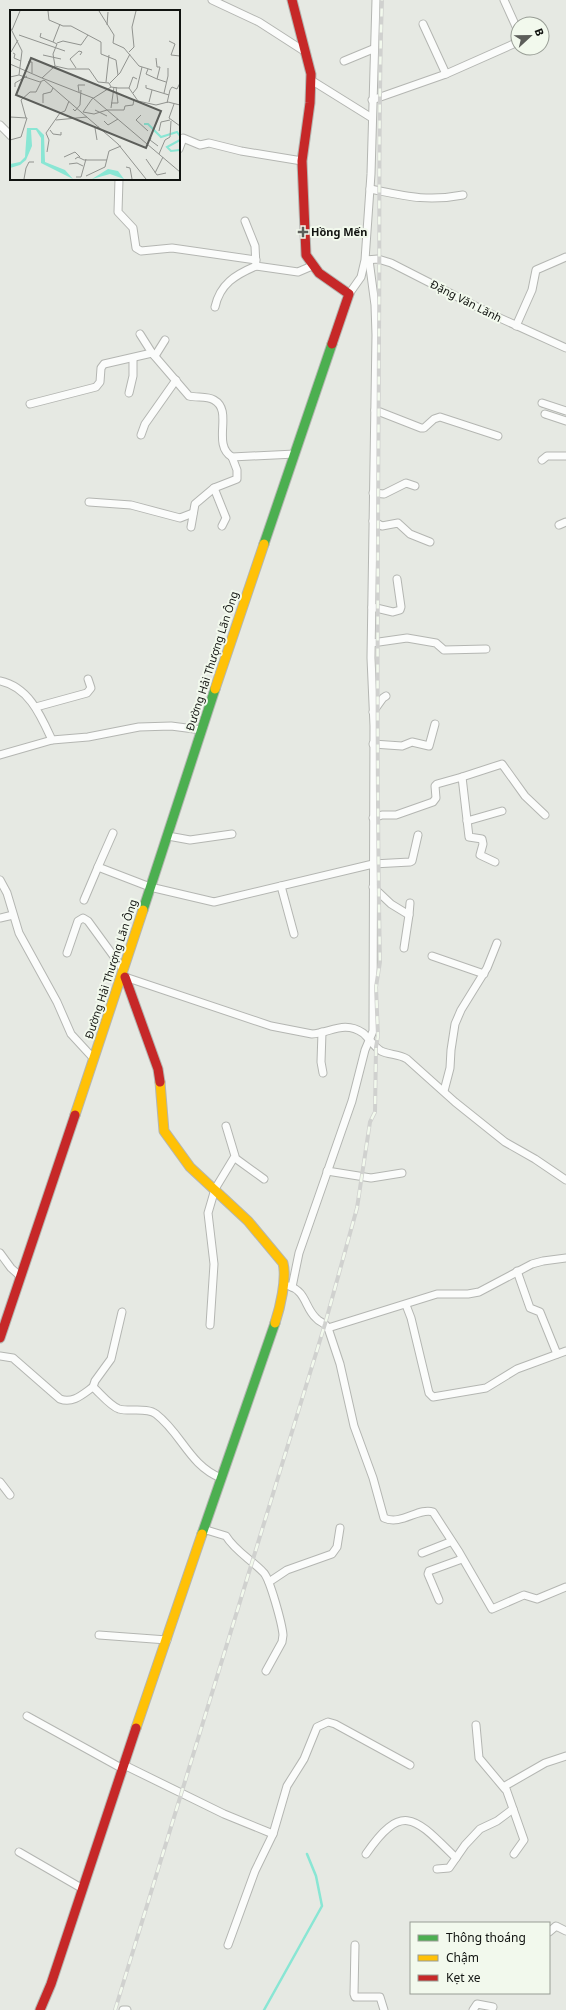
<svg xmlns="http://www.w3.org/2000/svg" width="566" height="2010" font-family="'Noto Sans',sans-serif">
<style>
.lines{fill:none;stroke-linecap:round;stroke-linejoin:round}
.stream{stroke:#89e6d4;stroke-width:2.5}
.street-casing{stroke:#b4b6b2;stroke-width:9}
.fast-casing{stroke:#b4b6b2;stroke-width:11}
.slow-casing{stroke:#b4b6b2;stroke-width:11}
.jam-casing{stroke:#b4b6b2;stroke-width:11}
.street{stroke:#fbfcfb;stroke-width:7}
.fast{stroke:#4caf50;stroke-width:9}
.slow{stroke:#ffc107;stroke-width:9}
.jam{stroke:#c62828;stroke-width:9}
.rail-casing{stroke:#d0d1cf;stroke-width:4}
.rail{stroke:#f2f9ed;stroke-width:2.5;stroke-dasharray:8;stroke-linecap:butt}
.poi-dot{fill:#5c5e5a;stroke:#f2f9ed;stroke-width:1.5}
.labels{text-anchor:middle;stroke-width:4;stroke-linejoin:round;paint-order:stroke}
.poi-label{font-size:11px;font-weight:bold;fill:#111310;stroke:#f2f9ed;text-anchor:start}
.street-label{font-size:11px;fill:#111310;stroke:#f2f9ed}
.inset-river{fill:none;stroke:#89e6d4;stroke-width:2}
.inset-road{fill:none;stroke:#91938f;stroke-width:1}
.view{fill:#5c5e5a;fill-opacity:0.15;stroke:#5c5e5a;stroke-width:2}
.inset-edge{fill:none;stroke:#111310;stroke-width:2}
</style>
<rect width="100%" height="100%" fill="#e6e9e3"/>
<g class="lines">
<path class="stream" d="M 264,2010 L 322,1906 L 316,1876 L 307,1854"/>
<g class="street-casing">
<g id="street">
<path d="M 212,0 L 259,22 L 304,51"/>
<path d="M 504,0 L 518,31"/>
<path d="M 423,24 L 446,74"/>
<path d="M 344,61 L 373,49"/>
<path d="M 311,80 L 372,118"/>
<path d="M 372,100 L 446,74 L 518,42"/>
<path d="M 0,125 L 11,136"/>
<path d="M 179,149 L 183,138 L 200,145 L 209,143 L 241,151 L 302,161"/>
<path d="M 119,179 L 118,212 L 133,228 L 136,248 L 141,251 L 172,248 L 256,260"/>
<path d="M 370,189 C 405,196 427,202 463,195"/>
<path d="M 245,221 L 255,246 L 256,266 L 298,272 L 312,266"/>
<path d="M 366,260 L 378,259 L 391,263 L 491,314 L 566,348"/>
<path d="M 349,294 L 361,277 L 365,260 L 371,174 L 376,0"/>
<path d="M 215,307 C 220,284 235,275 256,266"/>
<path d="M 516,326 L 532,290 L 536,270 L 566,257"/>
<path d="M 140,334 L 152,353"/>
<path d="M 155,356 L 165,340"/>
<path d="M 129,393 L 133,376 L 133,359"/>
<path d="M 542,403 L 566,411"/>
<path d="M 30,404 L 96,387 L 100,382 L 101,368 L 104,364 L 152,353 L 189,396 C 197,398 207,396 214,400 C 234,411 211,444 232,457 L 295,454"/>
<path d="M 375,410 L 421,428 L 424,428 L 434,419 L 440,417 L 498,436"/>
<path d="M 545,414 L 566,421"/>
<path d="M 141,435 L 145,424 L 176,380"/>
<path d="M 542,460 L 547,456 L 566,456"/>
<path d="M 214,488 L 226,518 L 222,526"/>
<path d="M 373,493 L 384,494 L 406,483 L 415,486"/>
<path d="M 89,502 L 131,505 L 180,518 L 193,513"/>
<path d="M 373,521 L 382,526 L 398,523 L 410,534 L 430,542"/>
<path d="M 559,525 L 566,522"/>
<path d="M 191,527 L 195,504 L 214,488 L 237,479 L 237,470 L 232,457"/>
<path d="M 372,607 L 393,612 L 400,610 L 401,607 L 397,579"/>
<path d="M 372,643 L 407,638 L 436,643 L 444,650 L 486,649"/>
<path d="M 0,681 C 29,687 41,716 52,740 L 88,737 L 139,727 L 171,726 L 202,730"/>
<path d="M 36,707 L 87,693 L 91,688 L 88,679"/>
<path d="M 373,712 L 383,698 L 386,696"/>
<path d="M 373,744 L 402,746 L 412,742 L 429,746 L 435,724"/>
<path d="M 0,755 L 52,740"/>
<path d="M 462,777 L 502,764 L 525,796 L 545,815"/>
<path d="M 373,818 L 382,815 L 396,815 L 433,802 L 436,798 L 435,786 L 437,784 L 462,777 L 469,837 L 482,839 L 483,844 L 480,855 L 495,862"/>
<path d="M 467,821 L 502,811"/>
<path d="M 113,833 L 98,867 L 150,887 L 214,902 L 373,864 L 410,862 L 412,861 L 418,835"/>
<path d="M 168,836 L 190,840 L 232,834"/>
<path d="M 0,880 L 7,893 L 19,933 L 57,1002 L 71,1034 L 94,1059"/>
<path d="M 281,886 L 294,934"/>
<path d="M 373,887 L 391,904 L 409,915 L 410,903"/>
<path d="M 84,900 L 98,867"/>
<path d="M 0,918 L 13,915"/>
<path d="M 404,948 L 409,915"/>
<path d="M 67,953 L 78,921 L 83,918 L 88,921 L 123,969"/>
<path d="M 432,956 L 484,974"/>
<path d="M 122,976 L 271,1026 L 312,1034 C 330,1033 344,1020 363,1033 C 369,1038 374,1047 381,1051 C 389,1055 399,1054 407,1059 L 455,1102 L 505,1142 L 535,1159 L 566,1180"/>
<path d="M 322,1032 L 321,1062 L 323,1073"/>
<path d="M 444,1091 L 450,1068 L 451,1050 L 455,1024 L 461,1010 L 487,968 L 497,943"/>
<path d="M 235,1158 L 264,1179"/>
<path d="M 327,1171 L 371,1178 L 402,1173"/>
<path d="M 0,1253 L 11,1268 L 21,1277"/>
<path d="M 517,1271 L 530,1308 L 540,1312 L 557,1354"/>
<path d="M 289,1286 C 306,1291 305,1308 316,1318 C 320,1323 325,1322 328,1328 L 340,1364 L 354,1426 L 373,1478 L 384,1518 C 401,1526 419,1507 433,1512 L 459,1552 L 492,1609 L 524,1595 L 537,1599 L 566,1587"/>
<path d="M 292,1287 L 299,1253 L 352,1101 L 365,1050 L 373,1031 L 374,726 L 371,658 L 376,335 L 375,305 L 369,260"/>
<path d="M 406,1305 L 411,1318 L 429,1393 L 433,1397 L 486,1388 L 517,1369 L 566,1351"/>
<path d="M 122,1312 L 111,1359 L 95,1381 L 93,1387 C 100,1393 110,1406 119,1409 C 130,1412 147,1407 156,1414 C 182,1434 189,1465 221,1478"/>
<path d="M 210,1325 L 214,1264 L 208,1213 L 215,1189 L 235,1156 L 226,1126"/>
<path d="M 328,1328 L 437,1294 L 468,1294 L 479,1292 L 532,1264 L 543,1261 L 566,1258"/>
<path d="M 0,1356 L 13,1358 L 60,1399 C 73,1404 83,1394 93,1387"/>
<path d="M 0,1482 L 10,1495"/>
<path d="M 203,1529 L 226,1536 C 235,1551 252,1560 264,1573 C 270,1580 282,1623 283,1635 L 282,1642 L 266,1671"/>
<path d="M 422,1553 L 450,1542"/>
<path d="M 269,1582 L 287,1570 L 332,1554 L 337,1547 L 340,1528"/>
<path d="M 439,1600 L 428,1574 L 429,1571 L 462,1559"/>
<path d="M 99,1635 L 167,1640"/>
<path d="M 27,1716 L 123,1769"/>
<path d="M 476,1725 L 479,1758 L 505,1789"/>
<path d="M 124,1765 L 224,1814 L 273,1834"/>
<path d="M 19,1852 L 83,1889"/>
<path d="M 366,1854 C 403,1800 416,1819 456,1858 L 449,1868 L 437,1869"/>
<path d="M 514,1854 L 524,1840 L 505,1786 L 545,1763 L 566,1756"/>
<path d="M 456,1858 L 465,1845 L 480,1829 L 497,1821 L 513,1809"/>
<path d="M 549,1932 L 556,1926 L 566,1931"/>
<path d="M 228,1945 L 255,1871 L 273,1834 L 287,1786 L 304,1759 L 317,1727 L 328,1722 L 335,1724 L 410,1765"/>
<path d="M 355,1945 L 354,1994 L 355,1997 L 380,1997 L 384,2010"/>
<path d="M 123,2010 L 127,2010"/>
<path d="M 473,2010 L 477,2004 L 493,2007"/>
</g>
</g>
<g class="fast-casing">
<g id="fast">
<path d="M 264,544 L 332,344"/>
<path d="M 143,910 L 215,689"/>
<path d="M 202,1534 L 275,1323"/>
</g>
</g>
<g class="slow-casing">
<g id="slow">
<path d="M 215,689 L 264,544"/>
<path d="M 160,1082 L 164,1131 L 190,1167 L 248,1221 L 283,1263 C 287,1279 280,1308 275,1323"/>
<path d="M 75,1115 L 143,910"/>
<path d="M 136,1728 L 202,1534"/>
</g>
</g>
<g class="jam-casing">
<g id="jam">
<path d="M 292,0 L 311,74 L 310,103 L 302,161 L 306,255 L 319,273 L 349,294 L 332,344"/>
<path d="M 125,977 L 158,1069 L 160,1082"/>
<path d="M 0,1338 L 75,1115"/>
<path d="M 40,2010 L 51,1984 L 136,1728"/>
</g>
</g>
<use href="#street" class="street"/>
<use href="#fast" class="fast"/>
<use href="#slow" class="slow"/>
<use href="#jam" class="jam"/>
<g class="rail-casing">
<path id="rail" d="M 115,2010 L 325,1324 L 357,1208 L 370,1122 L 375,1112 L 376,1047 L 378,1036 L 376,987 L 380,962 C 376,754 378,546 379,338 C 380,226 378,113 382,0"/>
</g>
<use href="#rail" class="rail"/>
</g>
<path class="poi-dot" d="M301 226h4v4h4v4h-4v4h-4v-4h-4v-4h4z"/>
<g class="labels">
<g class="poi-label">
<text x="311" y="236">Hồng Mến</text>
</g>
<g class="street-label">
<text transform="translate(466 301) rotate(27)" y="4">Đặng Văn Lãnh</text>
<text transform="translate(212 661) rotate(-72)" y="4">Đường Hải Thượng Lãn Ông</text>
<text transform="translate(111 969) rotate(-72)" y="4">Đường Hải Thượng Lãn Ông</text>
</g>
</g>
<g transform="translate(10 10)">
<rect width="170" height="170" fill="#e6e9e3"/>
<path d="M 17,118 L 27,118 L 34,125 L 35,152 L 55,160 L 63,169 L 31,153 L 31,128 L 26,120 L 21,120 L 22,136 L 16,150 L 10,155 L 0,158 L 0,154 L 10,152 L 15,147 ZM 98,159 L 108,161 L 114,169 L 100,164 L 82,169 Z" fill="#89e6d4"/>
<path class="inset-river" d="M 134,114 L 138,114 L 151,127 L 167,122 L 170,126M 170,130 L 157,137 L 161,141 L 170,140"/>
<path class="inset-road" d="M 38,1 L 39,10 L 53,16 L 61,16 L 91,32 L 91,44 L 106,50 L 108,65M 89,1 L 104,25 L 103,33 L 114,38 L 129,56 L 142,60M 97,15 L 98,2M 0,17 L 12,41 L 9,65M 2,20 L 10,1M 31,23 L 30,27 L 43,32M 9,25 L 55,41M 159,31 L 165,34 L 161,45 L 170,46M 47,33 L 53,31 L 71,35 L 78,25M 1,42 L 8,30M 119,42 L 124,37 L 122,17 L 126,1M 3,43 L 5,44 L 4,48 L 11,51M 33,45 L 51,49M 146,48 L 147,57 L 150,57 L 147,69 L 156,72M 18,52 L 22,52 L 22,63M 0,54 L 32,68M 45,56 L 43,44 L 47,34 L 43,32 L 50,14M 66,58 L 60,49 L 69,41 L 72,42 L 70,45M 138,59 L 136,64 L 147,69M 0,67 L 9,65 L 30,72 L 34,70 L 108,134 L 136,169M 32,68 L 45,56 L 58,59 L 79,59 L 88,72 L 99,73 L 101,77 L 108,78 L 119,78 L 128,91 L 146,95 L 158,92 L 170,95M 32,68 L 83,88 L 97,100M 96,72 L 99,45M 100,73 L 110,63 L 120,44M 136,75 L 136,78 L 159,85M 5,77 L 5,73 L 17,66M 119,78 L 123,67 L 127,69M 69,82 L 68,75 L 75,75M 123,83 L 127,78 L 132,57M 154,83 L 158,66 L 158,58M 139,92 L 142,80M 33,93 L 33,84 L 41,82 L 43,78M 101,93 L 108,93 L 106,77M 157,93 L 160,80 L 162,77 L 167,79 L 170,73M 164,94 L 159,108 L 170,116M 101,98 L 104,77M 63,99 L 65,101 L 70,95 L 71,80M 85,100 L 97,106M 97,100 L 114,100 L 115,96 L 123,95 L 124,89M 73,102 L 84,104 L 97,100 L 170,162M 73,102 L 82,89 L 101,77M 131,105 L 126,110 L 138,121M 0,107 L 17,108 L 11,127 L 0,130M 16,108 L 11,90 L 20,82 L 26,82 L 31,72M 46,110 L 77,107M 94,111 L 98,115 L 108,109M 40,120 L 43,124 L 51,125 L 51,122M 149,121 L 151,112 L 160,110M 141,128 L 140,130 L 148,136M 87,130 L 85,118 L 89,117M 37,142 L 39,130 L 36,123 L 50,103 L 55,101 L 59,91M 149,144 L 155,130 L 160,127 L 161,111M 54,147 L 65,142 L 70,147M 65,149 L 68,147 L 74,150 L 97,150M 136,149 L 147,165 L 156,163M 59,154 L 67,153 L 73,156M 116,157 L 120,158 L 122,169M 145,163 L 153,147M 76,166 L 95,157 L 99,141 L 111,136M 66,167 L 71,167 L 76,149M 14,169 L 16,158 L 19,152 L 24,152"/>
<path class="view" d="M 21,48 L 151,101 L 136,138 L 6,85 Z"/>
<rect width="170" height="170" class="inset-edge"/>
</g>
<rect x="410" y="1922" width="140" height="72" fill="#f2f9ed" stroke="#989d95"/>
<rect x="418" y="1935" width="20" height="6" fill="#4caf50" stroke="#989d95"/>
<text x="446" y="1942" font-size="12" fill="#111310">Thông thoáng</text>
<rect x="418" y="1955" width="20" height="6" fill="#ffc107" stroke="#989d95"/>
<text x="446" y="1962" font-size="12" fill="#111310">Chậm</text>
<rect x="418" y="1975" width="20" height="6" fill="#c62828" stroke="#989d95"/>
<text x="446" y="1982" font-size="12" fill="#111310">Kẹt xe</text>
<g transform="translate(530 36) rotate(68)"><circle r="19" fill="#f2f9ed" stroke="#989d95"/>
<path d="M0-3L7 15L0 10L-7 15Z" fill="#5c5e5a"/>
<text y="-6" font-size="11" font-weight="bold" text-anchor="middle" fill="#111310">B</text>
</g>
</svg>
